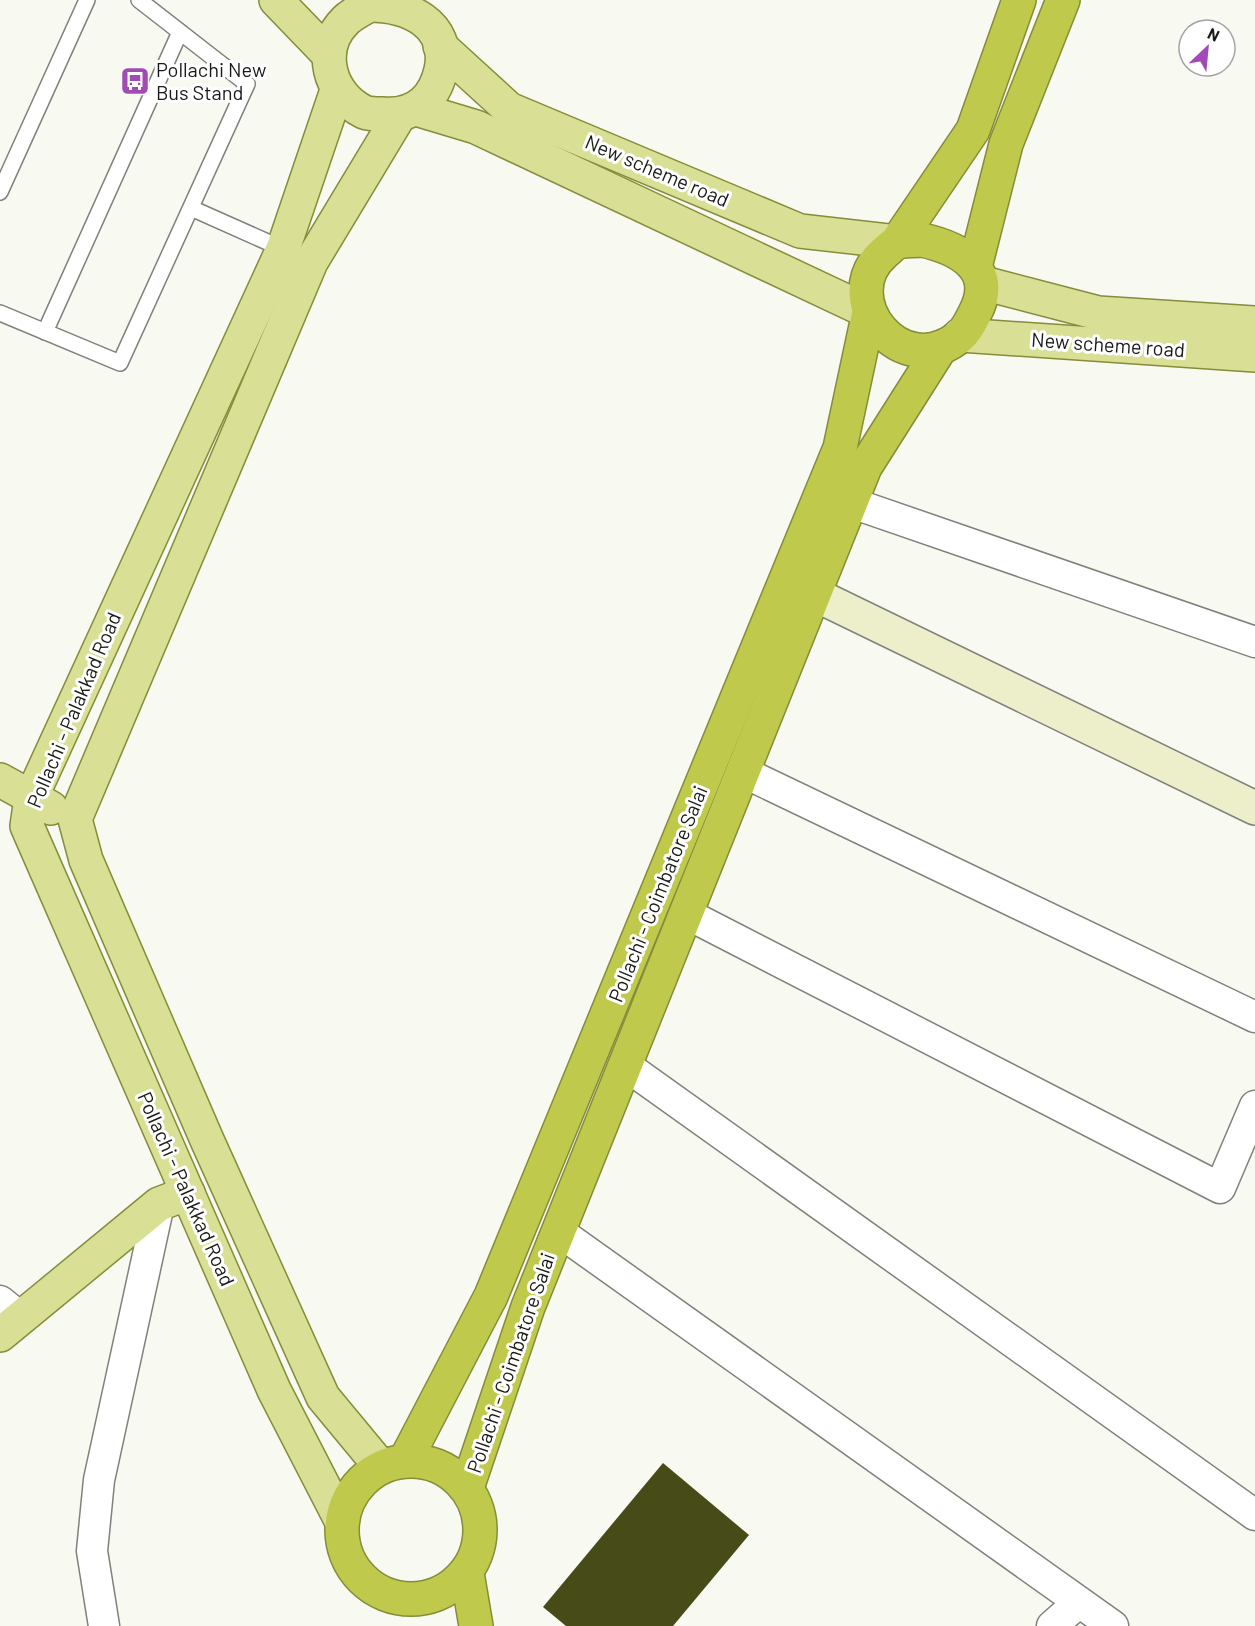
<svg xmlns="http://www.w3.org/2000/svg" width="1255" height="1626" font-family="Barlow,sans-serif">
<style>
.building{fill:#464b18}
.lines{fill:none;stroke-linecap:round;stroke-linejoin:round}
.lane-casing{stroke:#7f817a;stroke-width:18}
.street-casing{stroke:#7f817a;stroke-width:33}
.secondary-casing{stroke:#7f817a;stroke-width:36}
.primary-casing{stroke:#858c3a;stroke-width:36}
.highway-casing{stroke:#858c3a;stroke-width:36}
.lane{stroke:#fff;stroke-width:15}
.street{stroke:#fff;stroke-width:30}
.secondary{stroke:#ecefca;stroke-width:33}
.primary{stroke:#d9df94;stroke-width:33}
.highway{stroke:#bfca4d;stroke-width:33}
.labels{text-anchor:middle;stroke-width:6;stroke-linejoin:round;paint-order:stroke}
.poi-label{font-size:20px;fill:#191a17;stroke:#fff;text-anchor:start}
.street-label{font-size:20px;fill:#191a17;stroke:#fff}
</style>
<rect width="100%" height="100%" fill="#f8f9f1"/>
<path class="building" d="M 663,1463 L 749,1535 L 673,1626 L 566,1626 L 543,1607 Z"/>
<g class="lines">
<g class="lane-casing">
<g id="lane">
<path d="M 0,192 L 87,0"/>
<path d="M 191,208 L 283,249"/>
<path d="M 0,313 L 120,363 L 247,84 L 139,0"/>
<path d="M 45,332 L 180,32"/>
</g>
</g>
<g class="street-casing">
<g id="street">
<path d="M 852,503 L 1255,642"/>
<path d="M 743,772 L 1255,1017"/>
<path d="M 685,913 L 1220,1188 L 1255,1106"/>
<path d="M 625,1065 L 1255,1515"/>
<path d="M 558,1231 L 1113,1626"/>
<path d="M 0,1301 L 21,1318"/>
<path d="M 104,1626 L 92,1551 L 99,1480 L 159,1204"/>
<path d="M 1052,1626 L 1078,1603"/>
</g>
</g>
<g class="secondary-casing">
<path id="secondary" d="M 816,595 L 1255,808"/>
</g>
<g class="primary-casing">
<g id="primary">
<path d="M 276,0 L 329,55"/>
<path d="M 369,5 C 407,5 451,23 441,70 C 434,101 413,117 382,114 C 377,114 369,114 364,112 C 329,95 316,49 346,20 C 352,14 361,10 369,5 Z"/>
<path d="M 440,46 L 509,109 L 800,231 L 897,242"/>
<path d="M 337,90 L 283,249 L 31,798 L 27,826 L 274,1390 L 342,1522"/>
<path d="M 416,109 L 476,127 L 869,312"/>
<path d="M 983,283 L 1098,313 L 1255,323"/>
<path d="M 960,335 L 1255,355"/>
<path d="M 0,780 L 51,808"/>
<path d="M 0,1335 L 159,1204 L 188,1193"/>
<path d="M 381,1467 L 323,1397 L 207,1140 L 86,860 L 75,819 L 311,262 L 399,116"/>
</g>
</g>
<g class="highway-casing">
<g id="highway">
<path d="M 922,240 C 959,248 998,269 975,313 C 971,321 967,330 960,336 C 901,385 833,297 884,253 C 888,250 894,243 899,242 C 905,240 915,241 922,240 Z"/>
<path d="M 897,242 L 973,130 L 1019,0"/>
<path d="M 975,267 L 1006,144 L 1063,0"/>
<circle cx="411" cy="1530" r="69"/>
<path d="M 405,1461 L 491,1296 L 840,448 L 869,312"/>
<path d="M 467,1488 L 528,1307 L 865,467 L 941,347"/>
<path d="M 467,1573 L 476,1626"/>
</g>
</g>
<use href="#lane" class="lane"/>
<use href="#street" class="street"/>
<use href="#secondary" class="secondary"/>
<use href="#primary" class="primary"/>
<use href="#highway" class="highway"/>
</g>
<defs>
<g id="bus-square" transform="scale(1.5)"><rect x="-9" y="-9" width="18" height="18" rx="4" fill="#a24ab6" stroke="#fff"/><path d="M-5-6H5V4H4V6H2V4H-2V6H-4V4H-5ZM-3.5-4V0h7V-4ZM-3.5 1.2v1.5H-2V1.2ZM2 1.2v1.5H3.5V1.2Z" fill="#fff"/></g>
</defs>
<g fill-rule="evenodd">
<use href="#bus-square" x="135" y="81"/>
</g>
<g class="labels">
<g class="poi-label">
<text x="156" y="77">Pollachi New<tspan x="156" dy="23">Bus Stand</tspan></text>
</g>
<g class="street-label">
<text transform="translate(657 171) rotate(23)" y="7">New scheme road</text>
<text transform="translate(1108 345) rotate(4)" y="7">New scheme road</text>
<text transform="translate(74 710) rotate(-67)" y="7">Pollachi - Palakkad Road</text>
<text transform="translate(658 894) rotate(-68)" y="7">Pollachi - Coimbatore Salai</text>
<text transform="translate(186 1189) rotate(66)" y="7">Pollachi - Palakkad Road</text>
<text transform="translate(511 1363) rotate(-71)" y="7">Pollachi - Coimbatore Salai</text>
</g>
</g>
<g transform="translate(1207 48) rotate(26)"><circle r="28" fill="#ffffff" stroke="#a3a3a2" stroke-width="1.5"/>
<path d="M0-4.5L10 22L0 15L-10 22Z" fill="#a24ab6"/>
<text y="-9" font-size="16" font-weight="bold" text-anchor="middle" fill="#191a17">N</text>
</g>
</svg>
